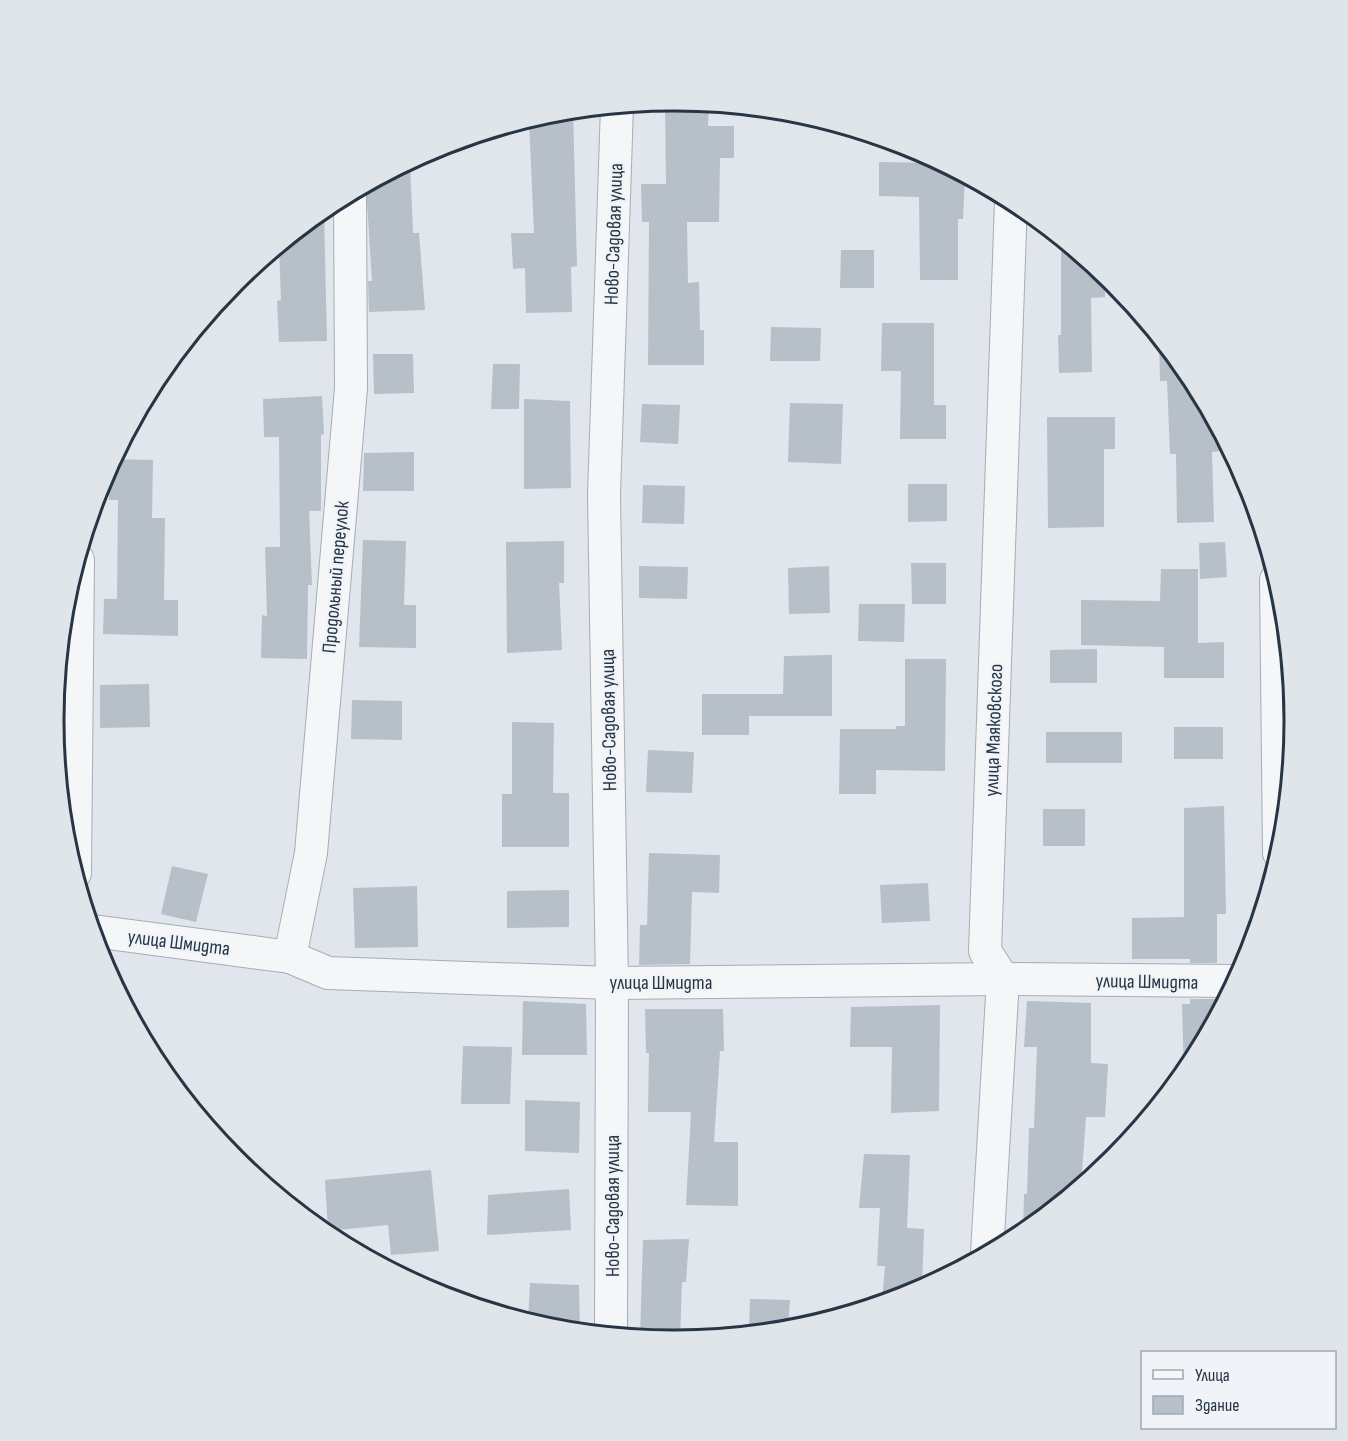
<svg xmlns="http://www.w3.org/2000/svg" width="1348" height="1441" font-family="'Sofia Sans Condensed',sans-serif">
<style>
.building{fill:#b7bfc9}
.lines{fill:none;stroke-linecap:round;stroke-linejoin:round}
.street-casing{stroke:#a5adb6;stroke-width:34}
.street{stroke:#f4f6f8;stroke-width:32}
.labels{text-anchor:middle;stroke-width:4.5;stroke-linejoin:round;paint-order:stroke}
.street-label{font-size:20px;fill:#273544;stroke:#f0f4f8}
.rim{fill:none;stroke:#273544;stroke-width:3}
</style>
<rect width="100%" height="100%" fill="#e0e6eb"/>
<g class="building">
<path d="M 674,100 L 709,104 L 708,126 L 734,126 L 734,158 L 720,158 L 719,222 L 687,222 L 688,283 L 699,282 L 700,330 L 704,330 L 704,365 L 648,365 L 649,222 L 642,222 L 641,184 L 666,184 L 665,101 Z"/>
<path d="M 573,110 L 577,266 L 571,267 L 572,312 L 526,313 L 525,268 L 513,269 L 511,233 L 534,233 L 529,120 L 553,112 Z"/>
<path d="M 410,162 L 413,233 L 419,233 L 425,310 L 369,312 L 368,281 L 372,281 L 366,186 Z"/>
<path d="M 879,162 L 939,163 L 965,176 L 963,219 L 958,219 L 958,280 L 920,280 L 919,197 L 879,196 Z"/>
<path d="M 324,210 L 327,341 L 279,342 L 277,301 L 281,300 L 279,247 Z"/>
<path d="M 841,250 L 874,250 L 874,288 L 840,288 Z"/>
<path d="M 1061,252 L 1076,252 L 1105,276 L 1105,297 L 1091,298 L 1092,372 L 1059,373 L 1058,335 L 1061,335 Z"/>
<path d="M 882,323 L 934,323 L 934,405 L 946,405 L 946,439 L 900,439 L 901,371 L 881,371 Z"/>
<path d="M 771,327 L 821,328 L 820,361 L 770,361 Z"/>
<path d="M 1159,339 L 1190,376 L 1220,434 L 1221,451 L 1212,452 L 1214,522 L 1177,523 L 1176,454 L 1170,454 L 1167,381 L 1160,381 Z"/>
<path d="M 373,354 L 413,354 L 414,393 L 374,394 Z"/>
<path d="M 493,364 L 520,364 L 519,409 L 491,409 Z"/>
<path d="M 322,396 L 324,434 L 321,435 L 321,511 L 309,511 L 312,585 L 308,585 L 307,659 L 261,658 L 262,615 L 267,616 L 265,547 L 280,547 L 279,437 L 264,437 L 263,399 Z"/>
<path d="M 524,399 L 570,401 L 571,488 L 524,489 Z"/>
<path d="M 790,403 L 843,404 L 841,464 L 788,462 Z"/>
<path d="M 642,404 L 680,405 L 678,444 L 640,442 Z"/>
<path d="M 1047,417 L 1115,417 L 1115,449 L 1104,449 L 1104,527 L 1048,528 Z"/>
<path d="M 414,452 L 414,491 L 363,491 L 364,453 Z"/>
<path d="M 114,459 L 153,460 L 152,518 L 165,518 L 164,600 L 178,600 L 178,636 L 103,634 L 104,599 L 117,599 L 118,500 L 109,500 L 109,468 Z"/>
<path d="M 908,484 L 947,484 L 947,521 L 908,522 Z"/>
<path d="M 643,485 L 685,486 L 684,524 L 642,523 Z"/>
<path d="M 363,540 L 406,541 L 404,605 L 416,605 L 416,648 L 359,647 Z"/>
<path d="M 564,541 L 564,583 L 559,583 L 562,650 L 507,653 L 506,542 Z"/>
<path d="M 1225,542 L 1227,577 L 1200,579 L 1199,543 Z"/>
<path d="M 911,563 L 946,563 L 946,604 L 912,604 Z"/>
<path d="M 639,566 L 688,567 L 687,599 L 639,598 Z"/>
<path d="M 829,566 L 830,613 L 789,614 L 788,568 Z"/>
<path d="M 1161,569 L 1198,569 L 1198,643 L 1224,642 L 1224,678 L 1164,678 L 1164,647 L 1081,645 L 1081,600 L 1160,601 Z"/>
<path d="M 859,604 L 905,604 L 904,642 L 858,641 Z"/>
<path d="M 1097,649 L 1097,683 L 1050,683 L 1050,650 Z"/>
<path d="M 832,655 L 832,716 L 749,716 L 749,735 L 702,735 L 702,694 L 783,694 L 784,656 Z"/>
<path d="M 905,659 L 946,659 L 945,771 L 876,770 L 876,794 L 839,794 L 840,729 L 896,729 L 896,726 L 905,726 Z"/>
<path d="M 149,684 L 150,727 L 100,728 L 100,685 Z"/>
<path d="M 352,700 L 402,701 L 402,740 L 351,739 Z"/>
<path d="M 512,722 L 554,723 L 553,793 L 569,793 L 569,847 L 502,847 L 502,794 L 512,794 Z"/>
<rect x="1174" y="727" width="49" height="32"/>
<rect x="1046" y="732" width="76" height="31"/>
<path d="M 648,750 L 694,752 L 692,793 L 646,792 Z"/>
<path d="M 1224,806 L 1226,914 L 1217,914 L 1217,963 L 1190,963 L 1190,959 L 1132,959 L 1132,918 L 1184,917 L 1184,808 Z"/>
<rect x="1043" y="809" width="42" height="37"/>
<path d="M 649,853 L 720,855 L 719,893 L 692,892 L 690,964 L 639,965 L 640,925 L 647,925 Z"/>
<path d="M 172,866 L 208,874 L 196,922 L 161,914 Z"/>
<path d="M 928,883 L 930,921 L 882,923 L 880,885 Z"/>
<path d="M 417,886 L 418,947 L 355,948 L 353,888 Z"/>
<path d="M 569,890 L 569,927 L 507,928 L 507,891 Z"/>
<path d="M 1190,999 L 1217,999 L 1217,1013 L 1184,1072 L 1182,1004 L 1190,1004 Z"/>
<path d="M 523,1001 L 586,1004 L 587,1055 L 522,1055 Z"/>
<path d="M 1027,1001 L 1091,1003 L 1091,1063 L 1108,1064 L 1105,1117 L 1086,1117 L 1081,1185 L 1023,1233 L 1024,1194 L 1027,1194 L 1029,1128 L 1034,1128 L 1037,1047 L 1024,1047 Z"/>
<path d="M 940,1005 L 939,1111 L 891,1113 L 892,1047 L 850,1047 L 851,1007 Z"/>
<path d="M 645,1009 L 723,1009 L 724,1051 L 720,1051 L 714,1142 L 738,1142 L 738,1206 L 686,1205 L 691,1112 L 648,1112 L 649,1053 L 646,1053 Z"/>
<path d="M 463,1046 L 512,1047 L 510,1104 L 461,1104 Z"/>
<path d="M 525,1100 L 580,1102 L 579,1153 L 525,1151 Z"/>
<path d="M 864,1154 L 910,1155 L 907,1228 L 924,1229 L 922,1288 L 882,1302 L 885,1266 L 877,1266 L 880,1208 L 859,1208 Z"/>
<path d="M 431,1170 L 439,1251 L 391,1255 L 388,1225 L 328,1231 L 325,1180 Z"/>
<path d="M 569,1189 L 571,1230 L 487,1235 L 488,1195 Z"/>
<path d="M 689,1239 L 686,1282 L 682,1282 L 680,1340 L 640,1337 L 643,1240 Z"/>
<path d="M 530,1283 L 579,1285 L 580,1331 L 553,1329 L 528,1321 Z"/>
<path d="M 750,1299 L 790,1300 L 788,1329 L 749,1333 Z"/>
</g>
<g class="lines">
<g class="street-casing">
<g id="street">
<path d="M 1276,580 L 1279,853"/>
<path d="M 75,873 L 78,560"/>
<path d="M 93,931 L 290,957 L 328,973 L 612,983 L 1003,979 L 1234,981"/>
<path d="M 290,957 L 311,853 L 351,388 L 350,194"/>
<path d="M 987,1253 L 1003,979 L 985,951 L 1011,201"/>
<path d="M 611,1334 L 612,983 L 604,495 L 617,106"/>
</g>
</g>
<use href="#street" class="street"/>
</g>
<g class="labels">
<g class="street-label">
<text transform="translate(613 234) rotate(-88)" y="7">Ново-Садовая улица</text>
<text transform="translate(335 577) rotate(-85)" y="7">Продольный переулок</text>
<text transform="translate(608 720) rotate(-91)" y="7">Ново-Садовая улица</text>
<text transform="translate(993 730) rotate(-88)" y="7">улица Маяковского</text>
<text transform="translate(179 942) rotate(7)" y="7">улица Шмидта</text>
<text transform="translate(1147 981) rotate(1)" y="7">улица Шмидта</text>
<text x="661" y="989">улица Шмидта</text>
<text transform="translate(612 1206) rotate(-90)" y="7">Ново-Садовая улица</text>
</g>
</g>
<path d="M0 0H1348V1441H0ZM673 111H675A609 609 0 0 1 1284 720V721A609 609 0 0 1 675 1330H673A609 609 0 0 1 64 721V720A609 609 0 0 1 673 111Z" fill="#e0e5ea" fill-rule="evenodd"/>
<path class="rim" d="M673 111H675A609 609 0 0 1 1284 720V721A609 609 0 0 1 675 1330H673A609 609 0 0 1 64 721V720A609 609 0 0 1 673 111Z"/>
<rect x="1141" y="1351" width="195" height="78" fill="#f0f4f8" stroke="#a0a8b0" stroke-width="1.5"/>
<rect x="1153" y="1370" width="30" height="9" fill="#f4f6f8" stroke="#a0a8b0" stroke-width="1.5"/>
<text x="1195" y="1381" font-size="18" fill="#273544">Улица</text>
<rect x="1153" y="1396" width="30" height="18" fill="#b7bfc9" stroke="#a0a8b0" stroke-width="1.5"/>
<text x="1195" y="1411" font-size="18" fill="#273544">Здание</text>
</svg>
